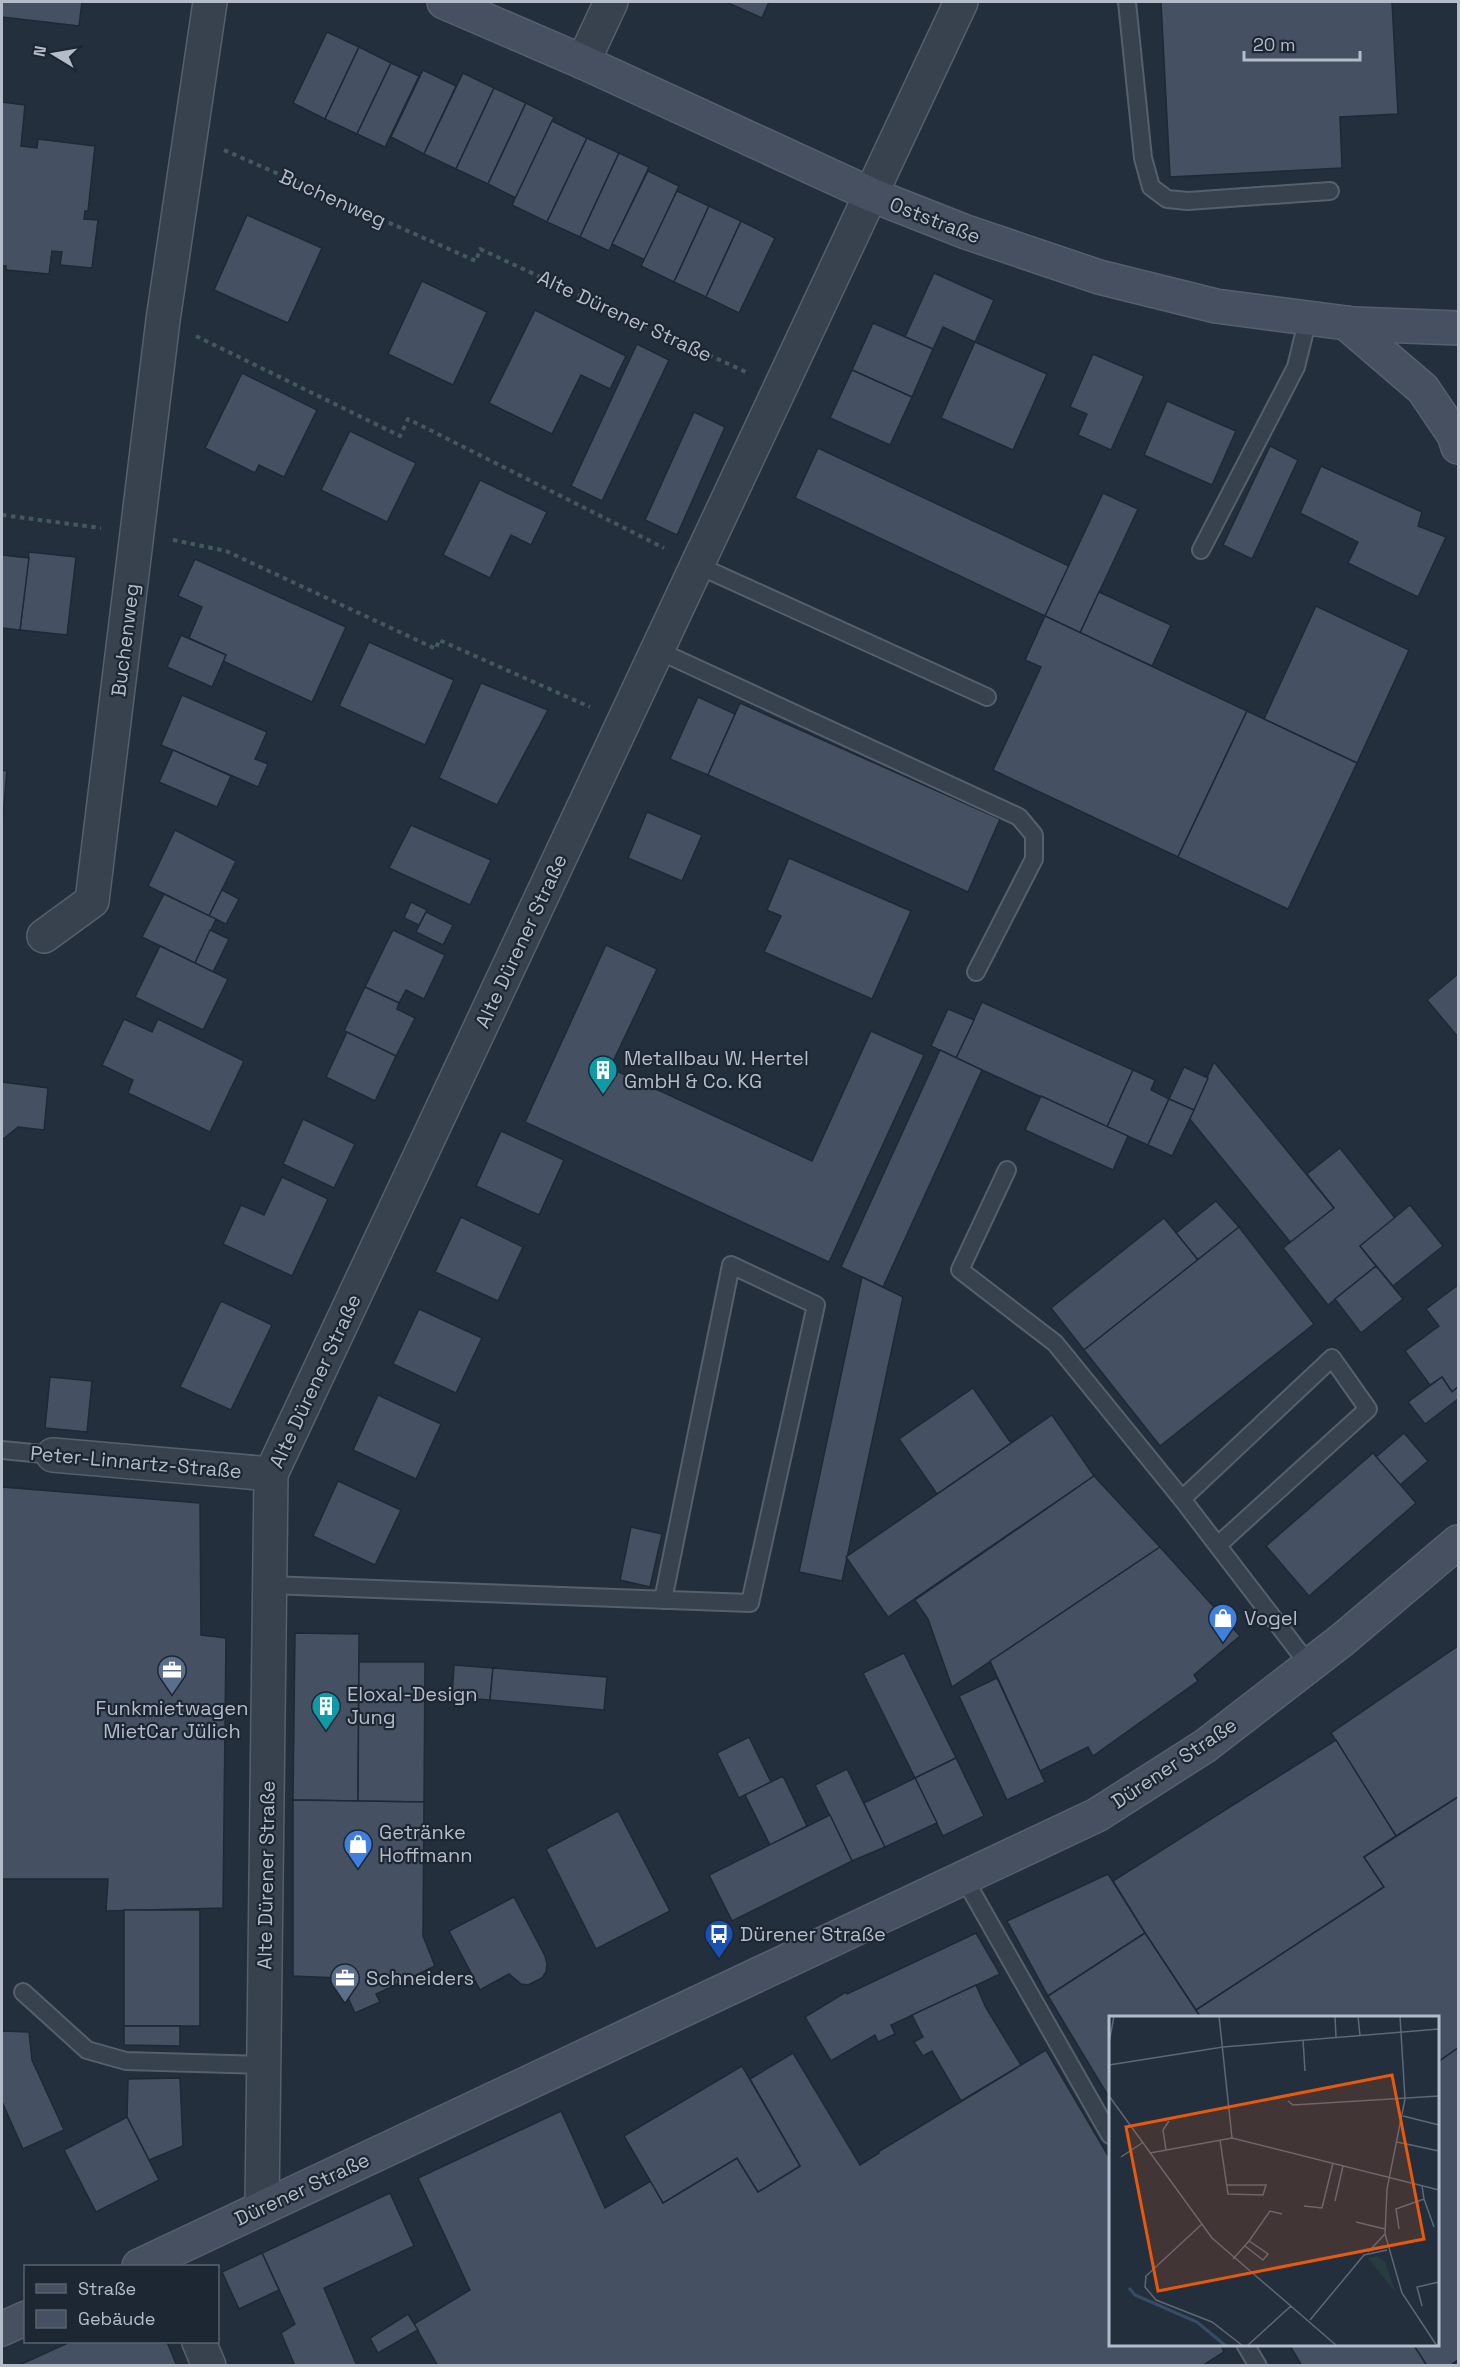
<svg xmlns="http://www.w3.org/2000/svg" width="1460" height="2367" font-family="'Space Grotesk',sans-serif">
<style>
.building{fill:#455162;stroke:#1f2835;stroke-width:1.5}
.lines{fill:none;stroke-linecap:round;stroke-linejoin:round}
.lane-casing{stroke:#565f6c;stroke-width:20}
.street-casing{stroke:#565f6c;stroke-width:36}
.secondary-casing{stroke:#565f6c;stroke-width:36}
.path{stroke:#44595c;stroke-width:4;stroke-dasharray:4.5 4.5;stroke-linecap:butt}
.lane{stroke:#38414e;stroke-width:16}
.street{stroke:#38414e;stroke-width:33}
.secondary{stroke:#465061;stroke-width:33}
.labels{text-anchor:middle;stroke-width:4.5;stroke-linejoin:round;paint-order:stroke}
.street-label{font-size:20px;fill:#b4bcc9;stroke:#1d2633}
.poi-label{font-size:20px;fill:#b4bcc9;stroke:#1d2633;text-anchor:start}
.inset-river{fill:none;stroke:#394c67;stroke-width:3}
.inset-road{fill:none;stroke:#5e6776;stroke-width:1.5}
.view{fill:#e8590c;fill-opacity:0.15;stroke:#e8590c;stroke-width:3}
.inset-edge{fill:none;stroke:#b4bcc9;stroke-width:3}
</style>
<rect width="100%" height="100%" fill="#242f3e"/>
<g class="building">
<path d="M 2,2 L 82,2 L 79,26 L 2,17 Z"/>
<path d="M 726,2 L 769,2 L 762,18 Z"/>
<path d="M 1161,2 L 1392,2 L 1398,114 L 1340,117 L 1342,168 L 1170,177 Z"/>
<path d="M 327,32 L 359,47 L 325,119 L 293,103 Z"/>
<path d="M 359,47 L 391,63 L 357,134 L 325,119 Z"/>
<path d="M 391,63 L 419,76 L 385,147 L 357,134 Z"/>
<path d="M 423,70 L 456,86 L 424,154 L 391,137 Z"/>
<path d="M 463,73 L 494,88 L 456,169 L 424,154 Z"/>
<path d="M 494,88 L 526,103 L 488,184 L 456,169 Z"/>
<path d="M 2,102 L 25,105 L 21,146 L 37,148 L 38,139 L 95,146 L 88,211 L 85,211 L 84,219 L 98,220 L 92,268 L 60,265 L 62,252 L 52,251 L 49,274 L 6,270 L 6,266 L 2,266 Z"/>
<path d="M 526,103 L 554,117 L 516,198 L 488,184 Z"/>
<path d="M 552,121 L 587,138 L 547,222 L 512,205 Z"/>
<path d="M 587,138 L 619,153 L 580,237 L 547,222 Z"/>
<path d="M 619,153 L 649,167 L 609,251 L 580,237 Z"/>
<path d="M 648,171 L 679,186 L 645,260 L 612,244 Z"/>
<path d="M 677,191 L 709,206 L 674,282 L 641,266 Z"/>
<path d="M 709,206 L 741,221 L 706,297 L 674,282 Z"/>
<path d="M 247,215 L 322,248 L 288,323 L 214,290 Z"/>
<path d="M 741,221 L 775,238 L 739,313 L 706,297 Z"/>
<path d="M 934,273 L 994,300 L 975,342 L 943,327 L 933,349 L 905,337 Z"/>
<path d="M 422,281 L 487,312 L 453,385 L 388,354 Z"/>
<path d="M 535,310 L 626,356 L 610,389 L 581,375 L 552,434 L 489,403 Z"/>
<path d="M 873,323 L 933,349 L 912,397 L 852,370 Z"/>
<path d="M 975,342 L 1047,374 L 1013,450 L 941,418 Z"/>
<path d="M 637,344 L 669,360 L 602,501 L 571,486 Z"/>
<path d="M 1093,354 L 1144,376 L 1111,450 L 1078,435 L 1087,414 L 1070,407 Z"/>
<path d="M 852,370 L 912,397 L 890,445 L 830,418 Z"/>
<path d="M 242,373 L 317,410 L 284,477 L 259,465 L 255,473 L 205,448 Z"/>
<path d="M 1167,401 L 1236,431 L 1212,485 L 1144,455 Z"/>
<path d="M 694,412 L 725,427 L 677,535 L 645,520 Z"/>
<path d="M 350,431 L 416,463 L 387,522 L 321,490 Z"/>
<path d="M 1270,446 L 1298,460 L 1252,559 L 1223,545 Z"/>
<path d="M 818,448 L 1069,566 L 1045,616 L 795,498 Z"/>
<path d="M 1321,466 L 1422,512 L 1418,526 L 1446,537 L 1418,597 L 1348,563 L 1358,542 L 1300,513 Z"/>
<path d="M 480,480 L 547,512 L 531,545 L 511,535 L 490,578 L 443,555 Z"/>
<path d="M 1103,493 L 1138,509 L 1080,633 L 1045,616 Z"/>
<path d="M 29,552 L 76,557 L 67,635 L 20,630 Z"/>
<path d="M 2,555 L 29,558 L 20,630 L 2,628 Z"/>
<path d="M 195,559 L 346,627 L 312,702 L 223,661 L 226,655 L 189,638 L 202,607 L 178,596 Z"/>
<path d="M 1099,592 L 1171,625 L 1152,666 L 1080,633 Z"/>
<path d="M 1316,606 L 1409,650 L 1357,763 L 1264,719 Z"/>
<path d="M 1045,616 L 1247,711 L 1178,857 L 993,770 L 1041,667 L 1025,660 Z"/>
<path d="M 181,635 L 226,655 L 212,687 L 167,667 Z"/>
<path d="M 369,642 L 454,680 L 425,745 L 339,706 Z"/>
<path d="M 481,683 L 548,710 L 497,805 L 439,778 Z"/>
<path d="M 182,695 L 267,732 L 255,759 L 268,764 L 258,787 L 161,745 Z"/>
<path d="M 698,697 L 735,714 L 708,775 L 670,759 Z"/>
<path d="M 740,703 L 1000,819 L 968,892 L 708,775 Z"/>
<path d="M 1247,711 L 1357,763 L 1288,909 L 1178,857 Z"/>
<path d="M 173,750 L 231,776 L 217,807 L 159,782 Z"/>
<path d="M 2,770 L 7,771 L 2,827 Z"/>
<path d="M 647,812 L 702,835 L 682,881 L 628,858 Z"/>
<path d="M 411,825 L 491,860 L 470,905 L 389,868 Z"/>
<path d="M 175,830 L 236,861 L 209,916 L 148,886 Z"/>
<path d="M 789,858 L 911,911 L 872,999 L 764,952 L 781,916 L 767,910 Z"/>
<path d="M 222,890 L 239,899 L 226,924 L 209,916 Z"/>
<path d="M 164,894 L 216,919 L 195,963 L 142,937 Z"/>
<path d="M 411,902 L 427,910 L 419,925 L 404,918 Z"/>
<path d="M 426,912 L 453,925 L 443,945 L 416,932 Z"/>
<path d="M 210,930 L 229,939 L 213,972 L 195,963 Z"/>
<path d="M 393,930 L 445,955 L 424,999 L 406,990 L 399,1003 L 365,987 Z"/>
<path d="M 606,945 L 657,969 L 610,1068 L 812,1161 L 871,1031 L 924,1055 L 829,1262 L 525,1122 Z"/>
<path d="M 160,946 L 228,979 L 203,1030 L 135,997 Z"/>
<path d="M 1458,974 L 1458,1037 L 1427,1000 Z"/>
<path d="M 365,987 L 399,1003 L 397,1009 L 415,1018 L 396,1056 L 344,1031 Z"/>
<path d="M 982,1002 L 1133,1070 L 1107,1127 L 956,1058 Z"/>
<path d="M 948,1009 L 974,1020 L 956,1058 L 931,1046 Z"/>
<path d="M 124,1019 L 152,1032 L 158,1019 L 244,1061 L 210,1132 L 128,1093 L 133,1080 L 102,1065 Z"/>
<path d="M 347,1032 L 396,1056 L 375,1101 L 326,1077 Z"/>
<path d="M 940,1050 L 982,1070 L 883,1287 L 841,1267 Z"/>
<path d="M 1214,1062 L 1334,1208 L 1291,1243 L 1189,1118 Z"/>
<path d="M 1184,1067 L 1208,1078 L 1194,1110 L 1169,1099 Z"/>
<path d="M 1133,1070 L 1155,1080 L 1151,1090 L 1169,1099 L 1148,1145 L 1107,1127 Z"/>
<path d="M 2,1082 L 48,1088 L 44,1130 L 18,1127 L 2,1140 Z"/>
<path d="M 1041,1096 L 1128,1136 L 1113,1170 L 1025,1130 Z"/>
<path d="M 1169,1099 L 1194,1110 L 1172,1156 L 1148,1145 Z"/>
<path d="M 303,1119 L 355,1144 L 334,1188 L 283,1164 Z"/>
<path d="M 501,1131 L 564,1160 L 539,1215 L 476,1186 Z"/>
<path d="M 1340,1148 L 1395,1218 L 1360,1246 L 1376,1266 L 1328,1305 L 1283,1248 L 1334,1208 L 1307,1174 Z"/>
<path d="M 282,1177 L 328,1199 L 292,1276 L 223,1244 L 241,1205 L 264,1215 Z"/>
<path d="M 1216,1201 L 1239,1227 L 1198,1260 L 1176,1233 Z"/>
<path d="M 1410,1205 L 1443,1246 L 1393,1286 L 1360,1246 Z"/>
<path d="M 461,1217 L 523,1247 L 498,1301 L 435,1272 Z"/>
<path d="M 1164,1218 L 1198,1260 L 1084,1350 L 1051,1308 Z"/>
<path d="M 1239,1227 L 1314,1324 L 1160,1446 L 1084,1350 Z"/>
<path d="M 1376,1266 L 1403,1299 L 1361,1333 L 1335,1299 Z"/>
<path d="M 862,1277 L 903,1297 L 842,1581 L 799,1572 Z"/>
<path d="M 1458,1285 L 1458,1387 L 1452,1392 L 1442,1377 L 1430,1385 L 1405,1351 L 1439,1326 L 1426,1309 Z"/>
<path d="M 221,1301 L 272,1325 L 231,1410 L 180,1387 Z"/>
<path d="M 419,1309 L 482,1338 L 456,1393 L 393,1364 Z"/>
<path d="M 50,1377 L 92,1381 L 87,1432 L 45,1428 Z"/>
<path d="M 1442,1377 L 1452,1392 L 1458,1387 L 1458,1399 L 1425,1424 L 1408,1402 Z"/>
<path d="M 973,1388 L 1011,1443 L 937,1494 L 899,1439 Z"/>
<path d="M 378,1395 L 441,1424 L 416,1479 L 353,1450 Z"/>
<path d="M 1052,1415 L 1094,1476 L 888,1617 L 846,1557 Z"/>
<path d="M 1404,1433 L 1428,1461 L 1400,1485 L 1376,1457 Z"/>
<path d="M 1373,1453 L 1416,1503 L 1309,1596 L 1266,1546 Z"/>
<path d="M 1094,1476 L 1160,1547 L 952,1687 L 928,1619 L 915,1600 Z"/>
<path d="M 338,1481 L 401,1510 L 375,1565 L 313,1536 Z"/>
<path d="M 2,1487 L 200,1503 L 201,1635 L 226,1638 L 223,1908 L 106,1911 L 108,1879 L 2,1879 Z"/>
<path d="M 631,1527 L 662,1534 L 650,1587 L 620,1580 Z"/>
<path d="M 1160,1547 L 1240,1636 L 1194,1675 L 1198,1681 L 1093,1756 L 1088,1747 L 1040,1771 L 990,1661 Z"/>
<path d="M 295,1633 L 359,1634 L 358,1801 L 293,1800 Z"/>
<path d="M 1458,1646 L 1458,1797 L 1396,1836 L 1331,1733 Z"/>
<path d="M 904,1653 L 956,1758 L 915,1778 L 863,1673 Z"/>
<path d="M 359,1662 L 425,1662 L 424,1802 L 358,1801 Z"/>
<path d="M 454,1665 L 493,1668 L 490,1700 L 452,1697 Z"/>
<path d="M 493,1668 L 607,1677 L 604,1710 L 490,1700 Z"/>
<path d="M 997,1678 L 1045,1782 L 1007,1800 L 959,1696 Z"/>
<path d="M 749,1737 L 771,1782 L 739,1798 L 717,1753 Z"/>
<path d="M 1336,1740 L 1396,1836 L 1364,1857 L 1384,1887 L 1196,2010 L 1145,1933 L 1113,1881 Z"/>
<path d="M 956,1758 L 984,1816 L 943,1836 L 915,1778 Z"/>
<path d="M 847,1769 L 885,1847 L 852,1861 L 815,1785 Z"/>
<path d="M 783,1776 L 807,1826 L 770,1845 L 745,1795 Z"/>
<path d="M 915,1778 L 937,1823 L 885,1847 L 864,1803 Z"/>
<path d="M 1458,1797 L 1458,2048 L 1438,2062 L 1438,2018 L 1201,2018 L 1196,2010 L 1384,1887 L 1364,1857 Z"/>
<path d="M 293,1800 L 424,1802 L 423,1936 L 435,1966 L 376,1994 L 380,2002 L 355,2013 L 339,1978 L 293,1976 Z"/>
<path d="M 618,1811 L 670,1911 L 596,1949 L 546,1849 Z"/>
<path d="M 830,1815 L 852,1861 L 732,1921 L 709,1875 Z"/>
<path d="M 1108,1874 L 1145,1933 L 1048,1996 L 1007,1921 Z"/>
<path d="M 514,1897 L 545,1956 L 547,1964 L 546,1972 L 542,1978 L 528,1985 L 521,1984 L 509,1974 L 480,1990 L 449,1931 Z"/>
<rect x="124" y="1910" width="76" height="116"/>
<path d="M 976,1933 L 1000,1974 L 891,2025 L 895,2034 L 878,2042 L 875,2035 L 831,2061 L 805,2017 L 846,1992 L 847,1994 Z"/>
<path d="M 1145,1933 L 1201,2018 L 1110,2018 L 1110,2099 L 1048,1996 Z"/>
<path d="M 976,1985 L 986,2008 L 1021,2065 L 961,2101 L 932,2051 L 923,2056 L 914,2042 L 923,2037 L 912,2015 Z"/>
<path d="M 124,2026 L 180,2026 L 180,2046 L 124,2045 Z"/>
<path d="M 2,2031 L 29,2032 L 32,2060 L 64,2130 L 23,2149 L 2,2102 Z"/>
<path d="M 1458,2048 L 1458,2360 L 1449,2366 L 1427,2366 L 1413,2344 L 1438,2344 L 1438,2062 Z"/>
<path d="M 1046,2050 L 1110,2159 L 1110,2344 L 1220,2344 L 1224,2352 L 1202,2366 L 438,2366 L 414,2324 L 470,2290 L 418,2178 L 561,2111 L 605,2208 L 651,2181 L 663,2203 L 737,2158 L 758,2192 L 800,2166 L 750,2079 L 793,2053 L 860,2165 L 879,2153 L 878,2152 Z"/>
<path d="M 742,2066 L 800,2166 L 758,2192 L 737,2158 L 663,2203 L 624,2136 Z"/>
<path d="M 180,2078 L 183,2146 L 149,2160 L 127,2117 L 128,2079 Z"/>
<path d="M 127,2117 L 159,2180 L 96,2212 L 64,2150 Z"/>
<path d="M 390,2193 L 414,2246 L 324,2288 L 357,2366 L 295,2366 L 281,2333 L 295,2324 L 262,2253 Z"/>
<path d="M 262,2253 L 279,2290 L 239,2309 L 222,2272 Z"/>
<path d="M 408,2314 L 418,2330 L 378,2353 L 370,2338 Z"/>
<path d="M 70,2342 L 167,2342 L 177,2366 L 17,2366 Z"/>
<path d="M 1289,2344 L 1413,2344 L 1427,2366 L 1302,2366 Z"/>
</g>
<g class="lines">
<g class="lane-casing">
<g id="lane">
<path d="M 1127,2 L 1143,158 L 1151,187 L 1167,199 L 1188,201 L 1330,191"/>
<path d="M 1201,550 L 1296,367 L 1308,318"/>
<path d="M 697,565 L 987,697"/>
<path d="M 657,650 L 1019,817 L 1034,835 L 1034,859 L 976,972"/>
<path d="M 1007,1170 L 960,1270 L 1055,1343 L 1182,1499"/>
<path d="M 2,1450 L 53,1455"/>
<path d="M 1218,1545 L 1368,1409 L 1332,1358 L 1182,1499 L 1309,1665"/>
<path d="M 269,1585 L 750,1603 L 816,1305 L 731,1265 L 663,1600"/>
<path d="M 964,1878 L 1110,2135"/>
<path d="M 23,1992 L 87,2050 L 126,2061 L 263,2065"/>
<path d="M 1245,2344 L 1258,2366"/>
</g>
</g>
<g class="street-casing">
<g id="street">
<path d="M 583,62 L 611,2"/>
<path d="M 44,936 L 92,901 L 163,320 L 210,2"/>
<path d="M 53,1455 L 271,1474"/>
<path d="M 262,2207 L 271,1474 L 961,2"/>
<path d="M 199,2342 L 209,2366"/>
</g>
</g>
<g class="secondary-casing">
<g id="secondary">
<path d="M 444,2 L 583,62 L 872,195 L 966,232 L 1099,277 L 1216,306 L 1354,324 L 1458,328"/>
<path d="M 1346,323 L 1423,389 L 1454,435 L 1458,447"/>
<path d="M 139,2266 L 1097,1815 L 1205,1746 L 1342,1640 L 1458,1542"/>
<path d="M 2,2329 L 26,2318"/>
</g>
</g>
<g class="path">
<path d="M 224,150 L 476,261 L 480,249 L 748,373"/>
<path d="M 196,336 L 400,436 L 408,419 L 664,548"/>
<path d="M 2,515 L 101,528"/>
<path d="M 173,540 L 226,551 L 436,649 L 439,640 L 590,707"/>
</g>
<use href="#lane" class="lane"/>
<use href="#street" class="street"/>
<use href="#secondary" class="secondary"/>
</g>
<defs>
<g id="building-pin" transform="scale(1.5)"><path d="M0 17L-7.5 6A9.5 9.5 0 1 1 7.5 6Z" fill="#0f9aa8" stroke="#1d2633"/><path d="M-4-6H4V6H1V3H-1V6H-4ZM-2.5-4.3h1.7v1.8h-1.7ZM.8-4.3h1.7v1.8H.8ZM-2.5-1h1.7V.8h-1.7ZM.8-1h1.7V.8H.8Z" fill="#fff"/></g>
<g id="shop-pin" transform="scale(1.5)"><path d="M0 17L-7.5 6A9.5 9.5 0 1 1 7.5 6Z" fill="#3f7fe0" stroke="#1d2633"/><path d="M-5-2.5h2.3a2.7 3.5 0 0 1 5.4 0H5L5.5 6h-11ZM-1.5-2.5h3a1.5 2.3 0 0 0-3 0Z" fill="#fff"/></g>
<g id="office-pin" transform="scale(1.5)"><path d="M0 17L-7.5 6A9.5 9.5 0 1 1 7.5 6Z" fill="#5c6f8a" stroke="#1d2633"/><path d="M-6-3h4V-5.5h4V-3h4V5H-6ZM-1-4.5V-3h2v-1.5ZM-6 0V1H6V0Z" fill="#fff"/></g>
<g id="bus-pin" transform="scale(1.5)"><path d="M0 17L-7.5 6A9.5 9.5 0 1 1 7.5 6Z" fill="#1a4fb4" stroke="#1d2633"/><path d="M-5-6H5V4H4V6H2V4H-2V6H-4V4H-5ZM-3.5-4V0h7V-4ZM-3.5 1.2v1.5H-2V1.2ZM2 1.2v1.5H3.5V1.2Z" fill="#fff"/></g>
</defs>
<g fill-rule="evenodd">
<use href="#building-pin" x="603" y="1070"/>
<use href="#shop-pin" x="1223" y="1618"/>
<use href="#office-pin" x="172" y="1670"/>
<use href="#building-pin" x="326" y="1706"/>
<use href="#shop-pin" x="358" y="1844"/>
<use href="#bus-pin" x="719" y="1934"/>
<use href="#office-pin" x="345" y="1978"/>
</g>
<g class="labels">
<g class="street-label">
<text transform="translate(333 198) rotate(24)" y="7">Buchenweg</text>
<text transform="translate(935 220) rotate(21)" y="7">Oststraße</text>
<text transform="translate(625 316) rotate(25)" y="7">Alte Dürener Straße</text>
<text transform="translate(125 640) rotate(-83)" y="7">Buchenweg</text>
<text transform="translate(521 941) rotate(-65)" y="7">Alte Dürener Straße</text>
<text transform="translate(315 1381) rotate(-65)" y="7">Alte Dürener Straße</text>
<text transform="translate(136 1462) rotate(5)" y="7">Peter-Linnartz-Straße</text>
<text transform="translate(1174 1763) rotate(-34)" y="7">Dürener Straße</text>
<text transform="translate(266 1875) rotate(-89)" y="7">Alte Dürener Straße</text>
<text transform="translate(302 2189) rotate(-25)" y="7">Dürener Straße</text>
</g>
<g class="poi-label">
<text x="624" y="1065">Metallbau W. Hertel<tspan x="624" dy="23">GmbH &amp; Co. KG</tspan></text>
<text x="1244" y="1625">Vogel</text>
<text x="347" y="1701">Eloxal-Design<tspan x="347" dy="23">Jung</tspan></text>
<text x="172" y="1715" text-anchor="middle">Funkmietwagen<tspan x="172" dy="23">MietCar Jülich</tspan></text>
<text x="379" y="1839">Getränke<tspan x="379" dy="23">Hoffmann</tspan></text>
<text x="740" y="1941">Dürener Straße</text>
<text x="366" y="1985">Schneiders</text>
</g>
</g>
<g transform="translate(1109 2016)">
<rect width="330" height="330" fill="#242f3e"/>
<path d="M 268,240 L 276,246 L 287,277 L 259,242 Z" fill="#263c3f"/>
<path class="inset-river" d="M 20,272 L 26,279 L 88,306 L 117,330"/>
<path class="inset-road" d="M 110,0 L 123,122M 226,0 L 227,21M 249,0 L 251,20M 291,0 L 296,83 L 278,173 L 276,218 L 293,277 L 328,330M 194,24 L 196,55M 0,27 L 5,0M 0,49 L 114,31 L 330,13M 0,80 L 103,222 L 228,330M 179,85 L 184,89 L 330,80M 294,100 L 330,109M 111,124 L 119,178 L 154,179 L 157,169 L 118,169M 288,126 L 330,135M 57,134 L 54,114 L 60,105M 41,137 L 123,122 L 330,174M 12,141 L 33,127M 315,183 L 325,211M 226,185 L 234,150M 195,190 L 213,192 L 224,147M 247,206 L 276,213M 93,208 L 37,260 L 36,271 L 47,284 L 103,306 L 134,330M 290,213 L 287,193 L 315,183 L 313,170M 140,225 L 161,195 L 173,198M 259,236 L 276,218M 124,243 L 140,225 L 159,238 L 154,244 L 136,230M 313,290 L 308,271 L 330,266M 201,304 L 255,239 L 278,234M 138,330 L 182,290"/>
<path class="view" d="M 283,59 L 315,223 L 49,275 L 17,111 Z"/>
<rect width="330" height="330" class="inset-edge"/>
</g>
<rect width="1460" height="2367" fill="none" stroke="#b4bcc9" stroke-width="6"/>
<rect x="24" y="2265" width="195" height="78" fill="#1d2633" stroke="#59626f" stroke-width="1.5"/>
<rect x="36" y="2284" width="30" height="9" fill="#465061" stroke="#59626f" stroke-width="1.5"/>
<text x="78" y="2295" font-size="18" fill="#b4bcc9">Straße</text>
<rect x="36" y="2310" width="30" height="18" fill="#455162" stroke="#59626f" stroke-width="1.5"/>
<text x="78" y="2325" font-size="18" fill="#b4bcc9">Gebäude</text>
<g transform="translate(54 54) rotate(281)" stroke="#1d2633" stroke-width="4.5" paint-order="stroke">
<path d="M0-4.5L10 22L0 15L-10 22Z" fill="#b4bcc9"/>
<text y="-9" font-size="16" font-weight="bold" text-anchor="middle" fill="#b4bcc9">N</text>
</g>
<path d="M1244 51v9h116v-9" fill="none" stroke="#b4bcc9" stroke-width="3"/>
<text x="1253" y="51" font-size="18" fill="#b4bcc9" stroke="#1d2633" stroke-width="4.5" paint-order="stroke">20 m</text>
</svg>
